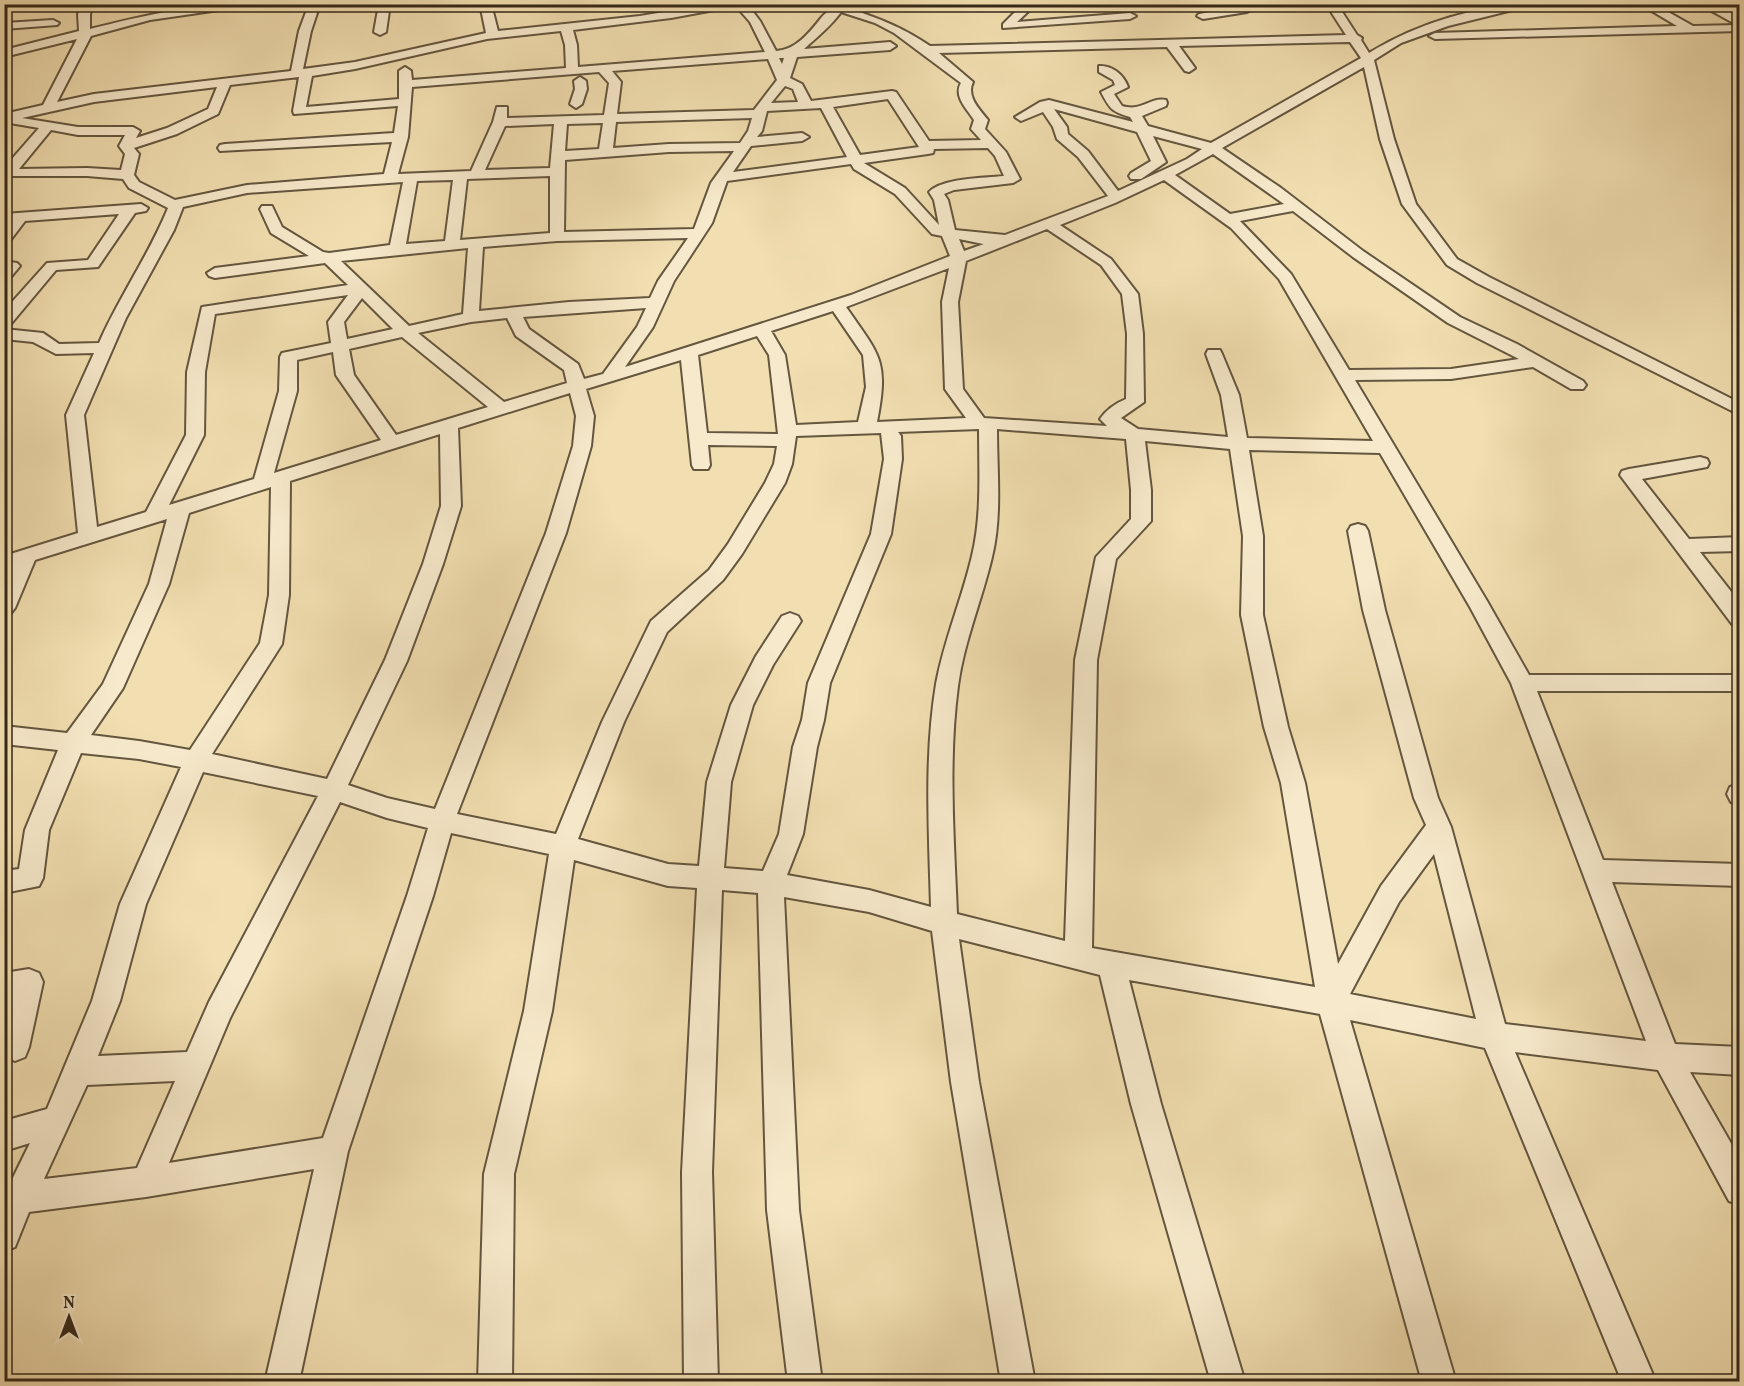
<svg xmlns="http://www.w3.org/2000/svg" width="1744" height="1386" font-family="Vollkorn,serif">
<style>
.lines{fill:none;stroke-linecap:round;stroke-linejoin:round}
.street-casing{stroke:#64563f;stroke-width:4}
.street{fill:#f7eacc;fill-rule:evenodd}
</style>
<rect width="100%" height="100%" fill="#f2dfb1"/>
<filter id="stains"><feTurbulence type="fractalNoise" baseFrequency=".00333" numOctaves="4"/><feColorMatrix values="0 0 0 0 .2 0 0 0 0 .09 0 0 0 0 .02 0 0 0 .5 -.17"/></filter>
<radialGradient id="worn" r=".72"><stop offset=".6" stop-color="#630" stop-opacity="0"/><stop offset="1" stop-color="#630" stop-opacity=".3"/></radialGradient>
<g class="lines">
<g class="street-casing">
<g id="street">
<path d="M 4,4 L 66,4 L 61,7 L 4,10 Z"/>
<path d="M 83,4 L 94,4 L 90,14 L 90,29 C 142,16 192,4 245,4 L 240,7 L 150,20 L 91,36 L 57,102 L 94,94 L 291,71 L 299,31 L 309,4 L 320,4 L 311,31 L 303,69 L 355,62 L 486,33 L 480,4 L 491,4 L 498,31 L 640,16 L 712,4 L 747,4 L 760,21 L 776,51 C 796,50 810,32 821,18 C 825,13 831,10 835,4 C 845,4 848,8 857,11 C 887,22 903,28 930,46 L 1346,35 L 1326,4 L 1337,4 L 1357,35 L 1362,38 L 1361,40 L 1369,53 C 1418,23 1480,4 1537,4 L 1448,26 L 1401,43 L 1374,60 L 1394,139 L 1416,204 L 1457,259 L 1489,277 L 1740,403 L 1740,415 L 1477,283 L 1447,265 L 1402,204 L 1380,139 L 1364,67 L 1222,148 L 1281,188 L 1363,251 L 1460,317 L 1517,344 L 1583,381 L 1586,385 L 1583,389 L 1571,389 L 1533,367 L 1451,379 L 1355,380 L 1487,601 L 1529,675 L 1740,675 L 1740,691 L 1537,691 L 1603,860 L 1740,864 L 1740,886 L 1612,882 L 1675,1044 L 1740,1047 L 1740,1075 L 1690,1072 L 1740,1159 L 1740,1205 L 1729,1201 L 1658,1070 L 1515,1052 L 1656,1382 L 1622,1382 L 1485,1048 L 1350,1020 L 1456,1382 L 1422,1382 L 1320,1014 L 1129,980 L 1161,1104 L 1245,1382 L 1211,1382 L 1131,1104 L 1100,975 L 959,939 L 979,1082 L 1035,1382 L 1001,1382 L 951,1082 L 932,931 L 869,912 L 784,897 L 799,1210 L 822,1382 L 788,1382 L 767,1210 L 758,893 L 722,890 L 712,1172 L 718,1382 L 684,1382 L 682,1172 L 697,888 L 668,886 L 574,860 L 552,1011 L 514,1174 L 512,1382 L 478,1382 L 484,1174 L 524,1011 L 549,854 L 451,833 L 433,896 L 348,1151 L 299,1382 L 265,1382 L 314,1169 L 146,1197 L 29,1212 L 15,1247 L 4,1252 L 4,1196 L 30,1143 L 4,1151 L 4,1121 L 47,1109 L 92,1001 L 120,904 L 181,767 L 139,759 L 81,753 L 49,830 L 43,878 L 39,886 L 4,893 L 4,871 L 19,869 L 25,830 L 58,750 L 4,744 L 4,726 L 67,733 L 103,684 L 149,584 L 167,519 L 35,560 L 15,608 L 11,613 L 4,615 L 4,583 L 12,568 L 4,570 L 4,556 L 78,533 L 66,415 L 94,353 L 56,354 L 33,342 L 4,339 L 4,329 L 43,333 L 59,344 L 99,343 C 119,297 149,255 168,208 L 129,188 L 123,179 L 87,176 L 4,176 L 4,168 L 39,128 L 4,122 L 4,114 L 43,105 L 77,39 L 4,57 L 4,50 L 79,31 L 78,14 ZM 736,6 L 750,22 L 765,52 L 578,67 L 577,45 L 573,30 L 671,18 ZM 841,12 L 875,23 L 894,33 L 961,83 C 953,96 967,109 974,120 L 971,129 L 981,140 L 929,141 L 896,92 L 892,91 L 811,101 L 802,84 L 790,78 L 797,57 L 890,50 L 896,46 L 890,42 L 804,49 C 817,37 831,26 841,12 ZM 561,31 L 565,45 L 566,68 L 412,80 L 411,71 L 405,67 L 399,71 L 399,99 L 306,107 L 312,76 L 355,69 L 487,39 ZM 1350,42 L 1361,58 L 1211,143 L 1148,126 L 1142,116 L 1166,106 L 1167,103 L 1166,100 C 1149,97 1143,112 1122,106 L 1114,94 L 1128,87 C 1124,75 1112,65 1099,66 L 1099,72 L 1113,80 L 1115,85 L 1101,92 C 1110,109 1111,111 1130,117 L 1133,122 L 1049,100 L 1040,102 L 1015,117 L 1021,121 L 1043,112 L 1053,127 L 1057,139 L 1078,157 L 1108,196 L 1005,235 L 955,230 L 948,200 L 944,194 L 954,190 L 1013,183 L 1020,179 L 1006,152 L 985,129 L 988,120 C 979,109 966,96 973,82 L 939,53 L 1167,47 L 1185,71 L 1189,72 L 1195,68 L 1179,46 ZM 779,58 L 784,58 L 782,64 ZM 768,59 L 777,80 L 754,110 L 617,114 L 621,82 L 612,71 ZM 599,72 L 609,83 L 604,115 L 507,118 L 507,107 L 497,107 L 493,122 L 471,171 L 398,174 L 408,137 L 412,87 ZM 299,77 L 293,111 L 294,114 L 398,106 L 394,133 L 225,144 L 220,145 L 218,148 L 220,151 L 392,142 L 384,174 L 247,185 L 175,200 L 139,182 L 134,175 L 139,154 L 134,148 L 177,134 L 218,114 L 230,85 ZM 785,86 L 793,89 L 798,102 L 771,103 ZM 217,87 L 208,109 L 167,128 L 136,138 L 140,131 L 133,127 L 78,127 L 22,118 L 94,102 ZM 888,99 L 919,147 L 860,155 L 833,107 ZM 821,108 L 847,157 L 733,172 L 751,146 L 802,141 L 809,137 L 802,133 L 757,137 L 762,131 L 767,111 ZM 1054,109 L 1137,132 L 1151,161 L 1131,173 L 1129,176 L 1131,179 L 1141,179 L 1166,162 L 1153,136 L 1202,149 L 1187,159 L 1118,191 L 1088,151 L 1068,134 L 1067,127 ZM 752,118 L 748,131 L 740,143 L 669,144 L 613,148 L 616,122 ZM 603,123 L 599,149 L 565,151 L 567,124 ZM 554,124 L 550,168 L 485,170 L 505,126 ZM 51,130 L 78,135 L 125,135 L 119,146 L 125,154 L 121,170 L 87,168 L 19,169 ZM 988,148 L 995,156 L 1004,176 C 985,178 942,178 929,192 L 934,200 L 939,225 L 905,188 L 864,163 L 928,154 L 933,153 L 934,149 ZM 734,151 L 711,183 L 694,229 L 564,232 L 565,160 L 669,152 ZM 1213,154 L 1284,204 L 1230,214 L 1175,175 ZM 851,164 L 854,169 L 895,194 L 932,234 L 942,236 L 950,256 L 851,295 L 625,367 L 653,327 L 674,281 L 712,223 L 727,181 ZM 550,176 L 550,233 L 460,240 L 467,179 ZM 453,180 L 445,241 L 406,244 L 417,181 ZM 1164,180 L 1231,228 L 1279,279 L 1373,441 L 1247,438 L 1239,395 L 1222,354 L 1220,350 L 1208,350 L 1206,354 L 1221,395 L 1228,437 L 1138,429 L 1121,418 L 1144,402 L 1143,334 L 1138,294 L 1111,259 L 1060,225 L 1115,203 ZM 403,182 L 390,245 L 329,253 L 323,252 L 282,227 L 272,206 L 262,206 L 260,209 L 271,233 L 309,256 L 215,268 L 207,273 L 209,276 L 215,278 L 325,263 L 348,285 L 202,307 L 187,372 L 186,435 L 146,512 L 97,527 L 84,415 L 126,318 L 174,230 L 183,207 L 247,193 ZM 1293,211 L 1353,257 L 1448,323 L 1519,359 L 1451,369 L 1349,370 L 1291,274 L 1240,221 ZM 1047,229 L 1101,265 L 1122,294 L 1127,334 L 1126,399 C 1116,403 1106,410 1100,419 L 1107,426 L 984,418 L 963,389 L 958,302 L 966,261 ZM 688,238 L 658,281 L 650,298 L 569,302 L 479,311 L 483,247 L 557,241 ZM 959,239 L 983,244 L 984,244 L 964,251 ZM 468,248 L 463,314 L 409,326 L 341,261 ZM 949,268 L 942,302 L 945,389 L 966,418 L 877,422 C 889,360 880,356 846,307 ZM 348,295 L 328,322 L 331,343 L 282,353 L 280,357 L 279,391 L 254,479 L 169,505 L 204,435 L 205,372 L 215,314 ZM 362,298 L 393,329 L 347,339 L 344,322 ZM 646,308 L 637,327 L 603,374 L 584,379 L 578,364 L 529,329 L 523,317 ZM 833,311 L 863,355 L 866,387 L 858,422 L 796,425 L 785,355 L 771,331 ZM 507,318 L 516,336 L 564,370 L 567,383 L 504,402 L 418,333 L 471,322 ZM 757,336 L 769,355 L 778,434 L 707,433 L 698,355 ZM 402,337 L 488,407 L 396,435 L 354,375 L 349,349 ZM 333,352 L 336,375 L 381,440 L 274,473 L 297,391 L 297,360 ZM 681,360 L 692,465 L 694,469 L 708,469 L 710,465 L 708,445 L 777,446 L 774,464 L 765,483 L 728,544 L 709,570 L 651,621 L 602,722 L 556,834 L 457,814 L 566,533 L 591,446 L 594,416 L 586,389 ZM 570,393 L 576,416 L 573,446 L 546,533 L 435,809 L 387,798 L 348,785 L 407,661 L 443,564 L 461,506 L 458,428 ZM 979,429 C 979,471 982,515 972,556 C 962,599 944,640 936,684 C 924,757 929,833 931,907 L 869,890 L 787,875 L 803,834 L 817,747 L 824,720 L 830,683 L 891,534 L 902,459 L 901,436 L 898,432 ZM 997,429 L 1126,439 L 1131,490 L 1131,519 L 1096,557 L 1075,660 L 1065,941 L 957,914 C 954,838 948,761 958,686 C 964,641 982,600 992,557 C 1002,516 997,472 997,429 ZM 881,433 L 884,459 L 871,534 L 808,683 L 802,720 L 793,747 L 779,834 L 763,871 L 724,868 L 731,782 L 753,705 L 773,665 L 801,621 L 798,616 L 790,613 L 782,616 L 756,656 L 731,705 L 707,782 L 699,866 L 668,864 L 578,839 L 624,722 L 667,632 L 723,580 L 742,554 L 785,483 L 792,464 L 796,436 ZM 440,434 L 441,506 L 423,564 L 385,660 L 327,779 L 212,754 L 282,644 L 289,595 L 290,481 ZM 1145,441 L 1230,449 L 1243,536 L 1241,615 L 1264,727 L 1281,783 L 1315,987 L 1092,948 L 1097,660 L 1116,559 L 1151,521 L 1151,490 ZM 1249,450 L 1380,453 L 1470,607 L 1511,683 L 1646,1041 L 1505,1024 L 1451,827 L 1438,798 L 1385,610 L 1368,531 L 1365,526 L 1358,524 L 1351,526 L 1348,531 L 1363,610 L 1414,798 L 1426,825 L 1381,886 L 1338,964 L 1305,783 L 1288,727 L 1263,615 L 1263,536 ZM 271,487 L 269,595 L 260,643 L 190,750 L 139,741 L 91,735 L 123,688 L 169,584 L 189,513 ZM 203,772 L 318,796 L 209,1002 L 187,1052 L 98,1056 L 120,1001 L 146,904 ZM 340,802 L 387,818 L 428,828 L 407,896 L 323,1138 L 169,1163 L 230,1018 ZM 1434,854 L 1476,1019 L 1350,994 L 1399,902 ZM 175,1081 L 137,1168 L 44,1179 L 87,1085 Z"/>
<path d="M 379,4 L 390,4 L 386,32 L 380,35 L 374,32 Z"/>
<path d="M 1023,4 L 1036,4 L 1017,22 L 1130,13 L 1136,16 L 1130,19 L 1003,28 L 1003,24 Z"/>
<path d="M 1242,4 L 1253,4 L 1253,9 L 1247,12 L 1203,19 L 1197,16 L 1199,14 L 1242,6 Z"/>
<path d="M 1640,4 L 1654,4 L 1693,26 L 1737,25 L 1699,4 L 1714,4 L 1740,17 L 1740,31 L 1435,39 L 1429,36 L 1435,33 L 1677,26 Z"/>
<path d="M 53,20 L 59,23 L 57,25 L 4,29 L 4,23 Z"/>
<path d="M 580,77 L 586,81 L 587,89 L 582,104 L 576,108 L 570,104 L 575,89 L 574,81 Z"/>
<path d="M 141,204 L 148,208 L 146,211 L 135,213 L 98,267 L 56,270 L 10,325 L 4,327 L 4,311 L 47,263 L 88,260 L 119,214 L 25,221 L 9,242 L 4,243 L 4,228 L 9,222 L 4,222 L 4,214 Z"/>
<path d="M 4,261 L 17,263 L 20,266 L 10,278 L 4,280 Z"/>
<path d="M 1700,457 L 1707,459 L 1709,463 L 1707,467 L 1642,479 L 1689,539 L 1740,537 L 1740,551 L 1700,552 L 1740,603 L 1740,627 L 1732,624 L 1620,475 L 1622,471 L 1629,469 Z"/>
<path d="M 1739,784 L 1740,784 L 1740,805 L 1731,802 L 1727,794 L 1730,787 Z"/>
<path d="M 29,969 L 39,973 L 43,982 L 29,1047 L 25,1057 L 15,1061 L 4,1056 L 4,1031 L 12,997 L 4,999 L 4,973 Z"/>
</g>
</g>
<use href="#street" class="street"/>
</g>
<rect width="1744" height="1386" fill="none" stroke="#f2dfb1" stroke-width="24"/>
<rect x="6" y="6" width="1732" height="1374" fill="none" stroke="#342819" stroke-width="3"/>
<rect x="12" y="12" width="1720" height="1362" fill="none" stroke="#342819" stroke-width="1.5"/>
<g transform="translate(69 1317)" stroke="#f7eacc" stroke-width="4.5" paint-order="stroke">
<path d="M0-4.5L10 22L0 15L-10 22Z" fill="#342819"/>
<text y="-9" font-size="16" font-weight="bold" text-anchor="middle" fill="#342819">N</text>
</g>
<rect width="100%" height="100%" filter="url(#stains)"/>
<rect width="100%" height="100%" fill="url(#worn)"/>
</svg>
